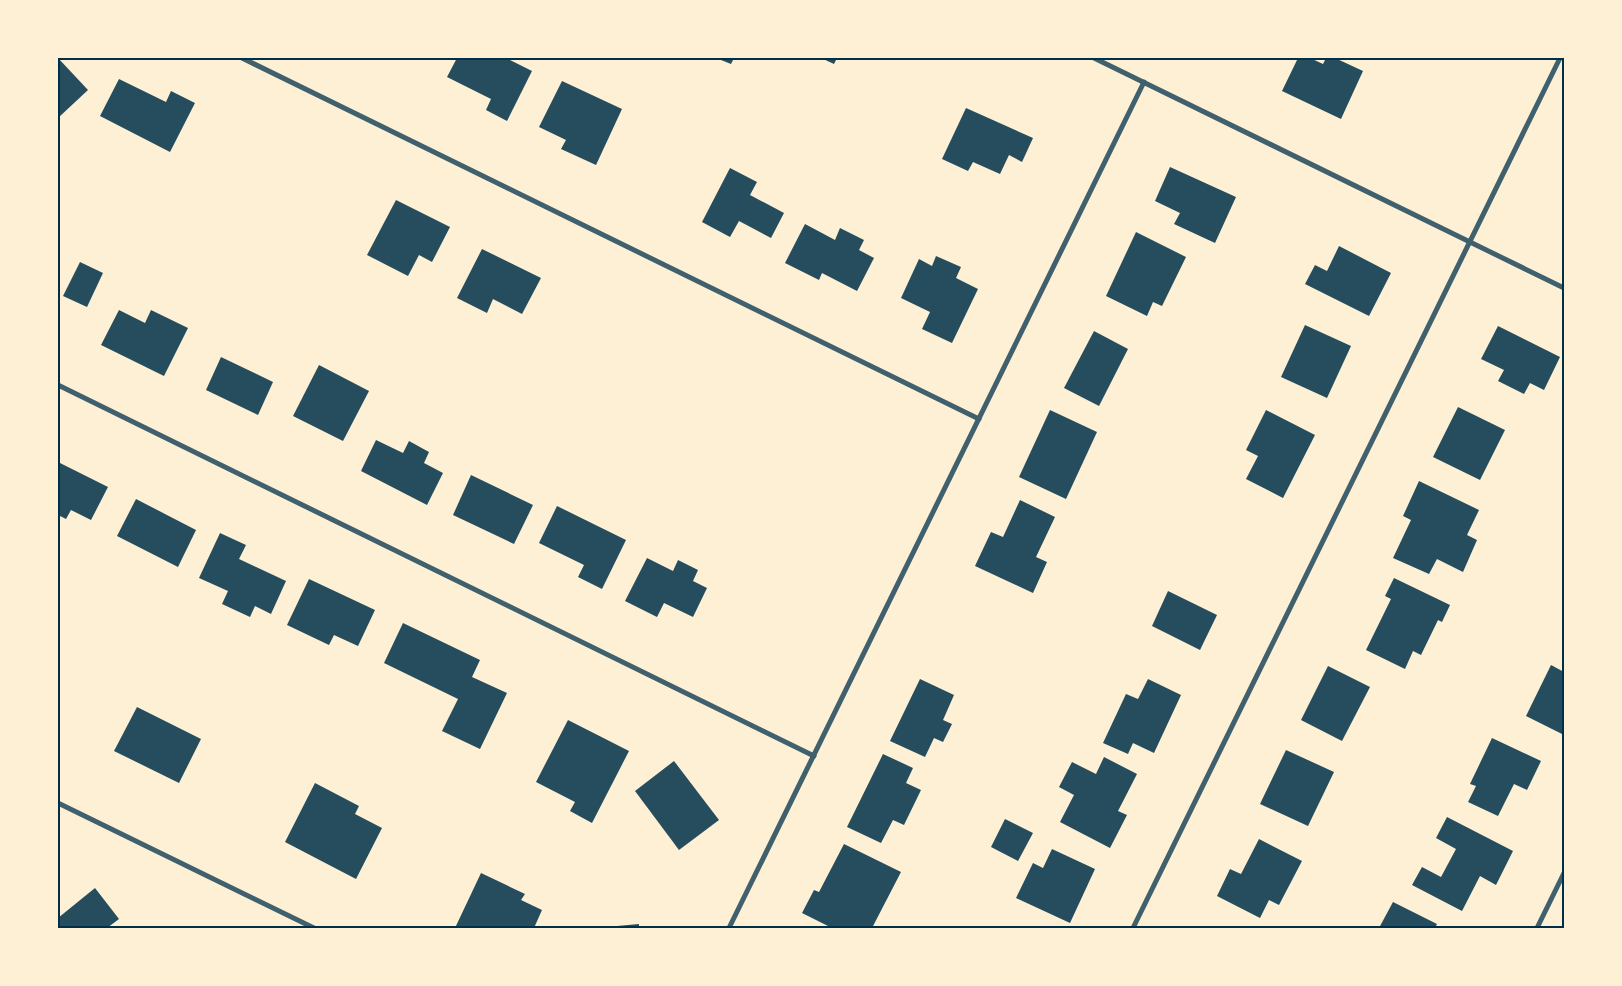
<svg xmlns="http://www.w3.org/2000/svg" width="1622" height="986" font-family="'Sofia Sans Condensed',sans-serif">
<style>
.building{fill:#264d5e}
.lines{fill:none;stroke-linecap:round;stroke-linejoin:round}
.minor{stroke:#3f606c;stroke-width:5}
.neatline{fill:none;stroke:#003049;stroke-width:2}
</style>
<rect width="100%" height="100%" fill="#fdf0d5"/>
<g class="building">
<path d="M 58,58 L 88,90 L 58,118 Z"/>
<path d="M 457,58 L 506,58 L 532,71 L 507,121 L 486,110 L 491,99 L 447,77 Z"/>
<path d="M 716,58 L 734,58 L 731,64 Z"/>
<path d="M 821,58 L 837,58 L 834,64 Z"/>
<path d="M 1298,58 L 1310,58 L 1323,64 L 1326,58 L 1335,58 L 1363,71 L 1341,119 L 1282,91 Z"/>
<path d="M 119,79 L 166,102 L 171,91 L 195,103 L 170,152 L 100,116 Z"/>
<path d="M 562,81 L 622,109 L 596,165 L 561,149 L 566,140 L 539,127 Z"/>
<path d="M 966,108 L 1033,138 L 1022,162 L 1009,155 L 1000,174 L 973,162 L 968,171 L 942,159 Z"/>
<path d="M 1170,167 L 1236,197 L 1215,243 L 1174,224 L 1180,213 L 1155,201 Z"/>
<path d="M 730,168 L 757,182 L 750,195 L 784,213 L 771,238 L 739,221 L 730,237 L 702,222 Z"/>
<path d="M 396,200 L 450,227 L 432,262 L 419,255 L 408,276 L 367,255 Z"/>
<path d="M 805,224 L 835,240 L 840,228 L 864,240 L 859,250 L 874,258 L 857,291 L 822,273 L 819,280 L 785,263 Z"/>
<path d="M 1136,232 L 1186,257 L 1162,306 L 1153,302 L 1147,316 L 1106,296 Z"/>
<path d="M 1339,246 L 1391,273 L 1369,316 L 1305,284 L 1315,265 L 1327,271 Z"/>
<path d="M 482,249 L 541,278 L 522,314 L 493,299 L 487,313 L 457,298 Z"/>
<path d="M 936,256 L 961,267 L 956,278 L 978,289 L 952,343 L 922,329 L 930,312 L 901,298 L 919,259 L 932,266 Z"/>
<path d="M 80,262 L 103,273 L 87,307 L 63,296 Z"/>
<path d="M 119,310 L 145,323 L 151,310 L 188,328 L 164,376 L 101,345 Z"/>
<path d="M 1305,325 L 1351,346 L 1327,398 L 1281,377 Z"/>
<path d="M 1498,326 L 1560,357 L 1544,390 L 1530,383 L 1524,394 L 1498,381 L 1504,370 L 1481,359 Z"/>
<path d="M 1094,331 L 1128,349 L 1099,406 L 1064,388 Z"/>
<path d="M 221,357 L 273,382 L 258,415 L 206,390 Z"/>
<path d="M 319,365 L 369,391 L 343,441 L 293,416 Z"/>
<path d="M 1458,407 L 1505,430 L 1480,480 L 1433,457 Z"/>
<path d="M 1050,410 L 1097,432 L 1066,499 L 1019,477 Z"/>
<path d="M 1266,410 L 1315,435 L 1283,498 L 1246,479 L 1258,456 L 1246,450 Z"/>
<path d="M 376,440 L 403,453 L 409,441 L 429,452 L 424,463 L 443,473 L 427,505 L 361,471 Z"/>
<path d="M 58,462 L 108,487 L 91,520 L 71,510 L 66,519 L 58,515 Z"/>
<path d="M 471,475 L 533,505 L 514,544 L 453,515 Z"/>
<path d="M 1419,481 L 1479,510 L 1467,535 L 1477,540 L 1463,572 L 1437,559 L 1429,574 L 1393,558 L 1411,520 L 1403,516 Z"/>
<path d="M 136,499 L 196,530 L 178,567 L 117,536 Z"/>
<path d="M 1020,500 L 1055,517 L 1036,557 L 1047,562 L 1033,593 L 975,566 L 991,532 L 1003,537 Z"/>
<path d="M 557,506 L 626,540 L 602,589 L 578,577 L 584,565 L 539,543 Z"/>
<path d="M 220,533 L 246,545 L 239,559 L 286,581 L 271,614 L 255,606 L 250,617 L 222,604 L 228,591 L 199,578 Z"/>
<path d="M 647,558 L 673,571 L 678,560 L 698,570 L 693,581 L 707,588 L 693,617 L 664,603 L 657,617 L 625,601 Z"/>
<path d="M 1394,578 L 1450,605 L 1442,622 L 1438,620 L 1421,655 L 1413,651 L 1405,669 L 1366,650 L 1391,599 L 1385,596 Z"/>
<path d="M 309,579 L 375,610 L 358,646 L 334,635 L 329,645 L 287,625 Z"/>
<path d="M 1168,591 L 1217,615 L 1200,650 L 1152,626 Z"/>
<path d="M 403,623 L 480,660 L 472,677 L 507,693 L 480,749 L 442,731 L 458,699 L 384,663 Z"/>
<path d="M 1551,665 L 1564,672 L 1564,735 L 1526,716 Z"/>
<path d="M 1328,666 L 1370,687 L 1342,741 L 1301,720 Z"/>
<path d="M 920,679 L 954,695 L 943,720 L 952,724 L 943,742 L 934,738 L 925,757 L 890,741 Z"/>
<path d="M 1148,679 L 1181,695 L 1154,753 L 1133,743 L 1128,754 L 1103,743 L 1126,694 L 1138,699 Z"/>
<path d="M 137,707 L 201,739 L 179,783 L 114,751 Z"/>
<path d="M 568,720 L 629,751 L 592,823 L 570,811 L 575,802 L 536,782 Z"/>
<path d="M 1492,738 L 1541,761 L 1527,790 L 1514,784 L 1498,816 L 1468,802 L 1476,786 L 1470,784 Z"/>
<path d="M 1286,750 L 1334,772 L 1308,826 L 1260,804 Z"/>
<path d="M 883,754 L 913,768 L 906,783 L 921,790 L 904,825 L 893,820 L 881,843 L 847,827 Z"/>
<path d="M 1104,757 L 1137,774 L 1118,811 L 1127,815 L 1110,848 L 1060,822 L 1074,795 L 1059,787 L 1072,762 L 1096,774 Z"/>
<path d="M 674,761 L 719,820 L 679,850 L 635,791 Z"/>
<path d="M 315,783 L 359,806 L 355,814 L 382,828 L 356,879 L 285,842 Z"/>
<path d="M 1447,817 L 1513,851 L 1496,885 L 1480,876 L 1462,911 L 1412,885 L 1422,867 L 1441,877 L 1456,849 L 1436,838 Z"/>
<path d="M 1005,819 L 1033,833 L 1018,861 L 991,847 Z"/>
<path d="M 1259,839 L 1302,861 L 1279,905 L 1269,900 L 1260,918 L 1217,896 L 1230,869 L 1241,874 Z"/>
<path d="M 844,844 L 901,872 L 872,928 L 832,928 L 802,913 L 814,890 L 819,892 Z"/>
<path d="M 1052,849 L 1095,869 L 1070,923 L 1016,898 L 1033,863 L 1043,868 Z"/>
<path d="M 481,873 L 525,894 L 521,900 L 542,910 L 534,928 L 455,928 Z"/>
<path d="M 95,888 L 119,919 L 107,928 L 58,928 L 58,918 Z"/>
<path d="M 1393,902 L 1437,924 L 1435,928 L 1379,928 Z"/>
<path d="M 639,924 L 639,928 L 606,928 L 606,927 Z"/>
</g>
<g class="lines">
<g class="minor">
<path d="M 242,58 L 979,419"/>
<path d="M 1094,58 L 1564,288"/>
<path d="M 58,385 L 814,756"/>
<path d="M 58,803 L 314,928"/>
<path d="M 729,928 L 1144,82"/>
<path d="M 1133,928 L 1560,58"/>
<path d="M 1537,928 L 1564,873"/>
</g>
</g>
<rect width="1622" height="986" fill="none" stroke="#fdf0d5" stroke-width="118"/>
<rect x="59" y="59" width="1504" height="868" class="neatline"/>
</svg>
